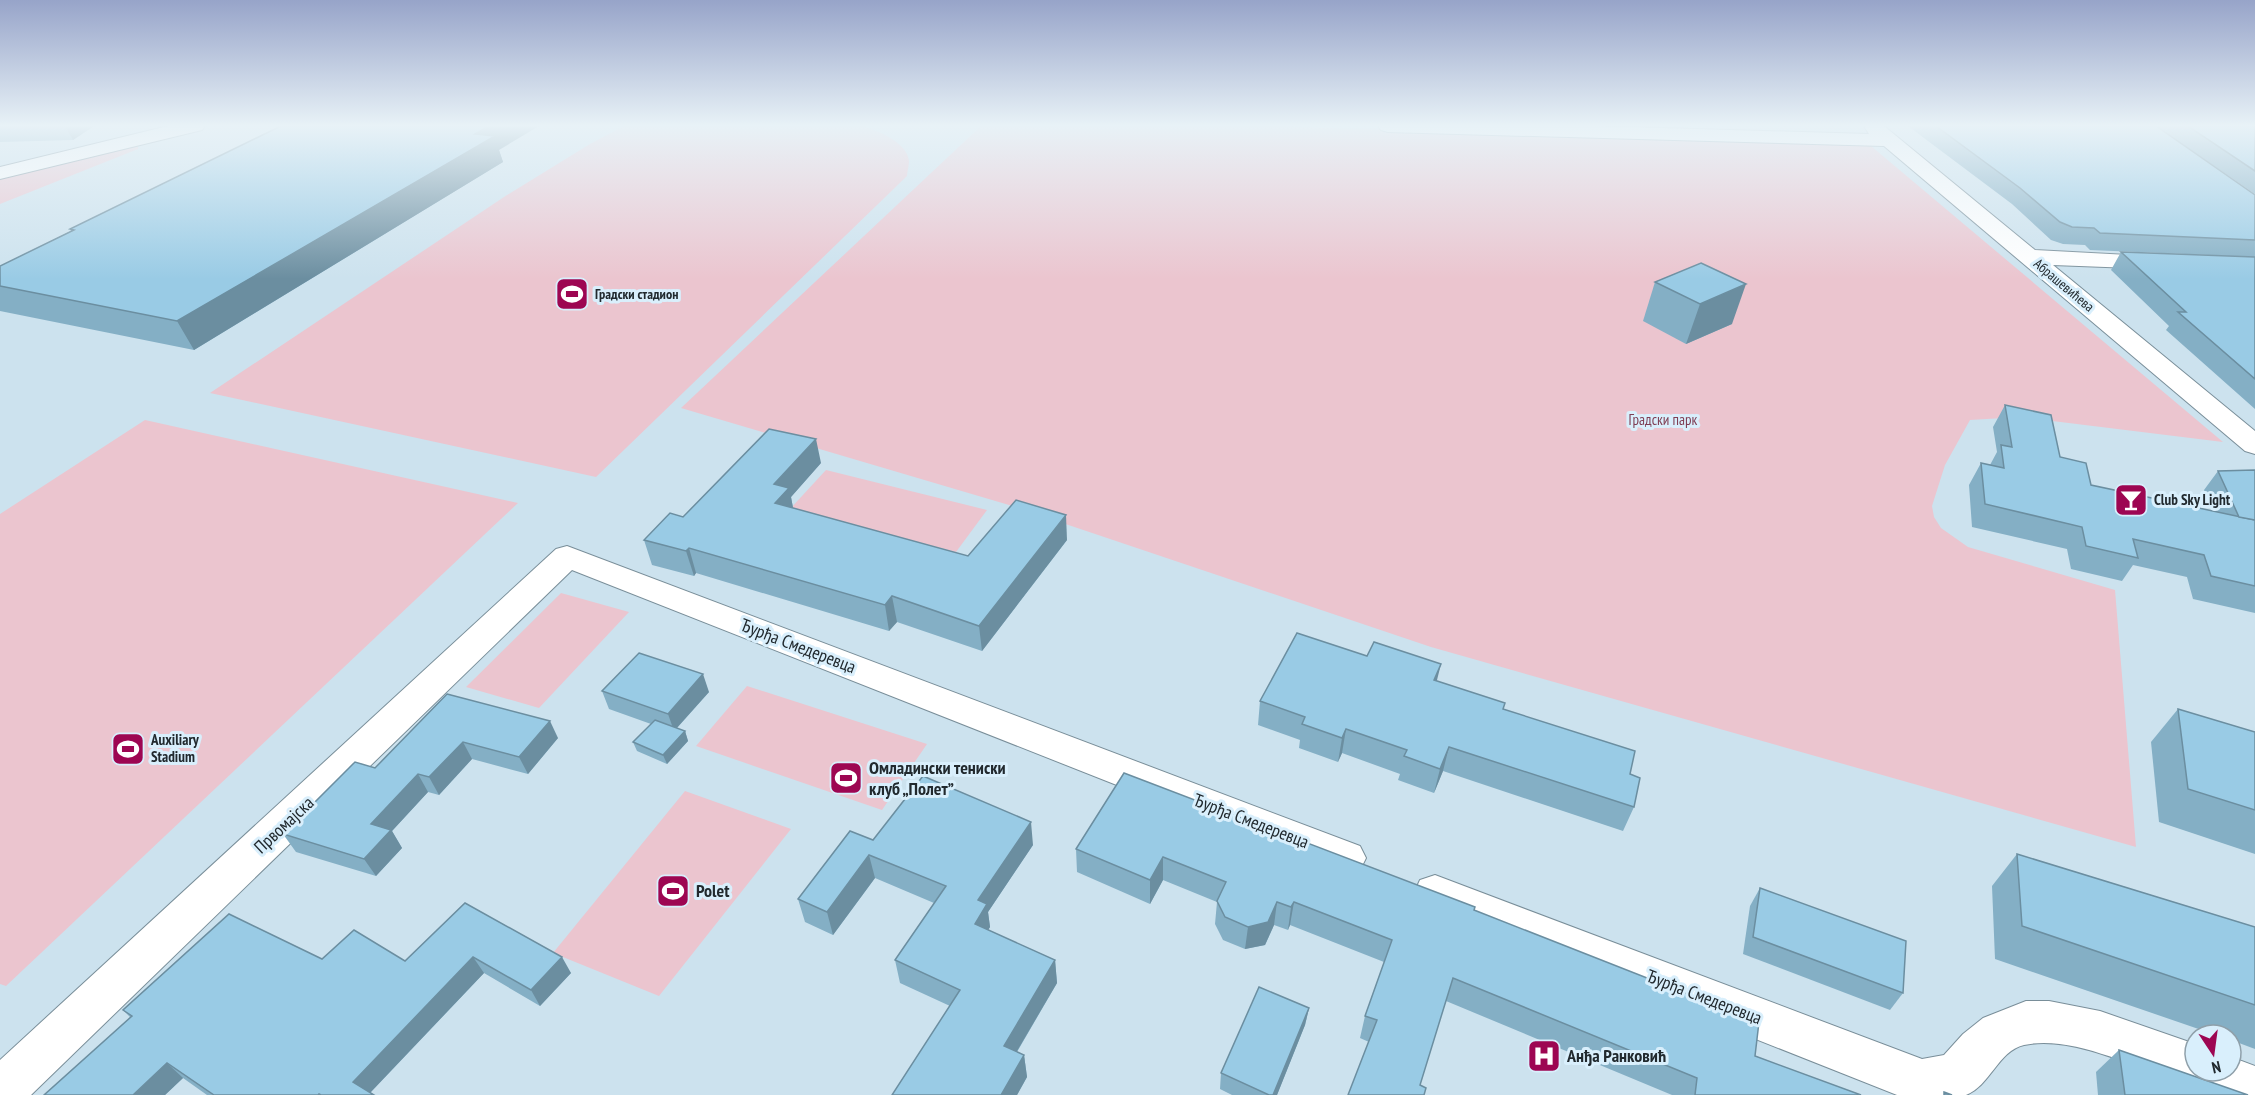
<svg xmlns="http://www.w3.org/2000/svg" width="2255" height="1095" font-family="'PT Sans Narrow',sans-serif">
<style>
.green{fill:#ebc5cf}
.lines{fill:none;stroke-linecap:round;stroke-linejoin:round}
.street-casing{stroke:#798e99;stroke-width:2}
.street{fill:#fff;fill-rule:evenodd}
.wall{fill:#84afc5}
.shaded-wall{fill:#6b8ea0}
.building{fill:#99cbe5;stroke:#6b8ea0;stroke-width:1.5}
.labels{text-anchor:middle;stroke-width:6;stroke-linejoin:round;paint-order:stroke}
.far-street-label{font-size:14px;fill:#21292e;stroke:#d9effc}
.far-poi-label{font-size:14px;font-weight:bold;fill:#21292e;stroke:#d9effc;text-anchor:start}
.park-label{font-size:15px;fill:#7f3d53;stroke:#d9effc}
.poi-label{font-size:15px;font-weight:bold;fill:#21292e;stroke:#d9effc;text-anchor:start}
.near-street-label{font-size:18px;fill:#21292e;stroke:#d9effc}
.near-poi-label{font-size:18px;font-weight:bold;fill:#21292e;stroke:#d9effc;text-anchor:start}
</style>
<rect width="100%" height="100%" fill="#cce2ee"/>
<g class="green">
<path d="M 624,126 L 863,126 C 878,131 907,142 909,161 C 909,166 907,172 907,176 L 596,477 L 210,393 L 507,195 L 590,144 Z"/>
<path d="M 981,126 L 1271,126 L 1871,146 L 2223,442 L 2020,417 L 1970,420 L 1945,465 L 1932,506 L 1934,517 L 1941,528 L 1968,547 L 2115,590 L 2136,847 L 1431,647 L 1009,505 L 681,408 Z"/>
<path d="M 138,145 L 138,149 L 0,204 L 0,177 Z"/>
<path d="M 145,420 L 518,503 L 6,986 L 0,984 L 0,514 Z"/>
<path d="M 826,470 L 987,510 L 956,552 L 790,509 Z"/>
<path d="M 561,593 L 629,612 L 539,708 L 466,687 Z"/>
<path d="M 747,686 L 927,744 L 882,810 L 696,746 Z"/>
<path d="M 685,791 L 791,829 L 659,996 L 553,953 Z"/>
</g>
<g class="lines">
<g class="street-casing">
<g id="street">
<path d="M 168,126 L 205,126 L 202,130 L 0,179 L 0,167 Z"/>
<path d="M 1378,126 L 1594,126 L 1869,134 L 1864,126 L 1884,126 L 2035,250 L 2166,257 L 2170,262 L 2166,267 L 2158,269 L 2053,265 L 2255,431 L 2255,454 L 2245,451 L 1884,146 L 1388,132 L 1381,130 Z"/>
<path d="M 567,546 L 1360,846 L 1366,858 L 1360,870 L 1346,875 L 1332,870 L 572,570 L 31,1095 L 0,1095 L 0,1060 L 556,549 Z"/>
<path d="M 1435,875 L 1922,1059 L 1944,1055 L 1963,1034 L 1983,1018 L 2026,1001 L 2049,1001 L 2100,1011 L 2195,1044 L 2195,1071 L 2231,1071 L 2231,1057 L 2255,1066 L 2255,1095 C 2240,1095 2223,1095 2209,1095 C 2196,1093 2182,1085 2170,1080 C 2130,1064 2068,1035 2024,1045 C 1998,1051 1990,1086 1966,1095 L 1897,1095 L 1420,906 L 1414,893 L 1420,880 Z"/>
</g>
</g>
<use href="#street" class="street"/>
</g>
<g class="wall">
<path d="M 0,126 L 94,126 L 73,140 L 0,142 Z"/>
<path d="M 1908,126 L 2156,126 L 2255,195 L 2255,409 L 2166,330 L 2169,326 L 2111,270 L 2121,252 L 2233,256 L 2090,250 L 2085,245 L 2063,244 L 2051,240 L 2012,204 Z"/>
<path d="M 2156,126 L 2255,126 L 2255,194 Z"/>
<path d="M 499,150 L 503,162 L 194,350 L 0,311 L 0,266 L 71,231 L 70,229 Z"/>
<path d="M 1701,263 L 1732,324 L 1686,344 L 1643,321 L 1655,282 Z"/>
<path d="M 2005,405 L 2091,485 L 2213,511 L 2204,490 L 2218,471 L 2255,470 L 2255,613 L 2193,599 L 2187,577 L 2133,565 L 2122,581 L 2071,569 L 2067,549 L 1972,527 L 1969,485 L 1981,463 L 1990,465 L 1997,452 L 1993,427 Z"/>
<path d="M 821,463 L 791,497 L 793,508 L 968,556 L 1067,540 L 982,651 L 897,622 L 889,631 L 696,573 L 694,576 L 652,565 L 644,540 Z"/>
<path d="M 1437,681 L 1503,709 L 1630,774 L 1634,807 L 1623,831 L 1443,771 L 1434,793 L 1398,780 L 1400,774 L 1342,753 L 1338,762 L 1299,748 L 1300,740 L 1258,725 L 1260,701 Z"/>
<path d="M 602,691 L 709,692 L 677,728 L 685,731 L 688,741 L 667,764 L 637,751 L 633,742 L 651,724 L 609,709 Z"/>
<path d="M 447,694 L 558,738 L 528,774 L 472,759 L 439,795 L 428,792 L 392,831 L 402,848 L 376,876 L 296,852 L 283,834 L 375,768 Z"/>
<path d="M 2178,709 L 2255,732 L 2255,854 L 2159,822 L 2151,742 Z"/>
<path d="M 1124,773 L 1474,910 L 1755,1056 L 1861,1095 L 1672,1095 L 1446,1001 L 1420,1085 L 1369,1042 L 1360,1038 L 1365,1016 L 1384,962 L 1290,925 L 1288,930 L 1274,925 L 1265,945 L 1245,949 L 1223,940 L 1215,924 L 1217,902 L 1163,880 L 1150,904 L 1077,872 L 1076,849 Z"/>
<path d="M 873,840 L 1033,845 L 988,912 L 990,927 L 988,930 L 1055,960 L 1057,983 L 1017,1052 L 1024,1055 L 1027,1077 L 1017,1095 L 892,1095 L 950,1006 L 900,983 L 895,960 L 934,903 L 875,878 L 833,935 L 805,922 L 798,899 Z"/>
<path d="M 2017,854 L 2255,927 L 2255,1049 L 2231,1040 L 2231,1035 L 2216,1035 L 1995,959 L 1992,886 Z"/>
<path d="M 1760,888 L 1903,993 L 1890,1010 L 1743,954 L 1750,906 Z"/>
<path d="M 465,903 L 571,973 L 540,1006 L 484,973 L 370,1093 L 374,1095 L 207,1095 L 183,1078 L 165,1095 L 130,1017 L 123,1010 L 322,959 L 405,961 Z"/>
<path d="M 1309,1008 L 1305,1025 L 1277,1095 L 1232,1095 L 1220,1089 L 1221,1073 Z"/>
<path d="M 2119,1050 L 2248,1095 L 2098,1095 L 2096,1072 Z"/>
</g>
<g class="shaded-wall">
<path d="M 65,126 L 94,126 L 73,140 Z"/>
<path d="M 489,126 L 539,126 L 499,150 L 503,162 L 194,350 L 177,321 Z"/>
<path d="M 1746,284 L 1732,324 L 1686,344 L 1700,304 Z"/>
<path d="M 816,439 L 821,463 L 791,497 L 794,513 L 775,503 L 774,484 Z"/>
<path d="M 1066,515 L 1067,540 L 982,651 L 979,626 Z"/>
<path d="M 689,548 L 696,573 L 694,576 L 686,551 Z"/>
<path d="M 892,596 L 897,622 L 889,631 L 885,605 Z"/>
<path d="M 1441,664 L 1435,688 L 1434,680 Z"/>
<path d="M 703,674 L 709,692 L 674,731 L 668,714 Z"/>
<path d="M 550,721 L 558,738 L 528,774 L 519,757 Z"/>
<path d="M 1346,729 L 1342,753 L 1338,762 L 1342,738 Z"/>
<path d="M 685,731 L 688,741 L 667,764 L 663,755 Z"/>
<path d="M 463,742 L 472,759 L 439,795 L 429,777 Z"/>
<path d="M 1449,747 L 1443,771 L 1434,793 L 1440,769 Z"/>
<path d="M 418,774 L 428,792 L 392,831 L 402,848 L 376,876 L 364,859 L 371,824 Z"/>
<path d="M 1031,822 L 1033,845 L 988,912 L 990,927 L 978,947 L 975,924 L 978,900 Z"/>
<path d="M 869,855 L 875,878 L 833,935 L 827,912 Z"/>
<path d="M 1163,857 L 1163,880 L 1150,904 L 1150,880 Z"/>
<path d="M 1277,902 L 1274,925 L 1265,945 L 1245,949 L 1248,927 Z"/>
<path d="M 1294,902 L 1290,925 L 1288,930 L 1291,907 Z"/>
<path d="M 473,957 L 484,973 L 368,1095 L 353,1082 Z"/>
<path d="M 562,957 L 571,973 L 540,1006 L 531,990 Z"/>
<path d="M 1055,960 L 1057,983 L 1007,1068 L 1004,1046 Z"/>
<path d="M 1309,1008 L 1305,1025 L 1277,1095 L 1273,1095 Z"/>
<path d="M 1024,1055 L 1027,1077 L 1017,1095 L 1001,1095 Z"/>
<path d="M 167,1063 L 183,1078 L 165,1095 L 133,1095 Z"/>
</g>
<g class="building">
<path d="M 281,126 L 489,126 L 475,134 L 495,136 L 177,321 L 0,286 L 0,266 L 74,230 L 70,229 Z"/>
<path d="M 1936,126 L 2156,126 L 2255,195 L 2255,240 L 2100,233 L 2094,228 L 2072,227 L 2060,222 L 2020,188 Z"/>
<path d="M 2188,126 L 2255,126 L 2255,171 Z"/>
<path d="M 2121,252 L 2255,257 L 2255,379 L 2178,312 L 2186,312 Z"/>
<path d="M 1701,263 L 1746,284 L 1700,304 L 1655,282 Z"/>
<path d="M 2005,405 L 2051,415 L 2060,457 L 2086,463 L 2091,485 L 2255,520 L 2255,586 L 2211,576 L 2204,555 L 2133,539 L 2138,558 L 2086,546 L 2082,527 L 1985,504 L 1981,463 L 2004,468 L 2001,445 L 2012,447 Z"/>
<path d="M 769,429 L 816,439 L 774,484 L 789,488 L 775,503 L 968,556 L 1016,500 L 1066,515 L 979,626 L 892,596 L 885,605 L 689,548 L 686,551 L 644,540 L 670,513 L 683,517 Z"/>
<path d="M 2255,470 L 2255,520 L 2239,517 L 2218,471 Z"/>
<path d="M 1297,633 L 1367,656 L 1374,642 L 1441,664 L 1434,680 L 1505,703 L 1503,709 L 1635,751 L 1630,774 L 1640,778 L 1634,807 L 1449,747 L 1440,769 L 1404,756 L 1407,750 L 1346,729 L 1342,738 L 1302,724 L 1305,717 L 1260,701 Z"/>
<path d="M 639,653 L 703,674 L 668,714 L 602,691 Z"/>
<path d="M 447,694 L 550,721 L 519,757 L 463,742 L 429,777 L 418,774 L 371,824 L 391,830 L 364,859 L 283,834 L 355,762 L 375,768 Z"/>
<path d="M 2178,709 L 2255,732 L 2255,810 L 2188,789 Z"/>
<path d="M 655,720 L 685,731 L 663,755 L 633,742 Z"/>
<path d="M 1124,773 L 1475,907 L 1474,910 L 1759,1022 L 1755,1056 L 1861,1095 L 1695,1095 L 1697,1078 L 1453,978 L 1420,1085 L 1426,1088 L 1424,1095 L 1348,1095 L 1377,1020 L 1365,1016 L 1392,940 L 1294,902 L 1291,907 L 1277,902 L 1268,922 L 1248,927 L 1225,917 L 1217,901 L 1226,882 L 1163,857 L 1150,880 L 1076,849 Z"/>
<path d="M 923,776 L 1031,822 L 978,900 L 987,904 L 975,924 L 1055,960 L 1004,1046 L 1024,1055 L 1001,1095 L 892,1095 L 960,990 L 895,960 L 946,886 L 869,855 L 827,912 L 798,899 L 850,831 L 873,840 Z"/>
<path d="M 2017,854 L 2255,927 L 2255,1005 L 2022,926 Z"/>
<path d="M 1760,888 L 1906,941 L 1903,993 L 1753,937 Z"/>
<path d="M 465,903 L 562,957 L 531,990 L 473,957 L 353,1082 L 374,1095 L 321,1095 L 319,1094 L 318,1095 L 214,1095 L 167,1063 L 133,1095 L 44,1095 L 132,1016 L 123,1010 L 229,914 L 322,959 L 354,930 L 405,961 Z"/>
<path d="M 1259,987 L 1309,1008 L 1273,1095 L 1269,1095 L 1221,1073 Z"/>
<path d="M 2119,1050 L 2248,1095 L 2125,1095 Z"/>
<path d="M 1944,1092 L 1952,1095 L 1944,1095 Z"/>
</g>
<linearGradient id="sky" x2="0" y2="1"><stop stop-color="#97a4c9"/><stop offset="0.45" stop-color="#e8f2f7"/><stop offset="1" stop-color="#e8f2f7" stop-opacity="0"/></linearGradient>
<rect width="2255" height="279" fill="url(#sky)"/>
<defs>
<g id="stadium-square" transform="scale(1.725)"><rect x="-9" y="-9" width="18" height="18" rx="4" fill="#9d0652" stroke="#d9effc"/><path d="M0-5a6.5 5 0 1 0 0 10a6.5 5 0 1 0 0-10ZM-3.5-1.8h7v3.6h-7Z" fill="#fff"/></g>
<g id="bar-square" transform="scale(1.725)"><rect x="-9" y="-9" width="18" height="18" rx="4" fill="#9d0652" stroke="#d9effc"/><path d="M-6-5H6L.8 .8V4.5H3.5V6h-7V4.5H-.8V.8Z" fill="#fff"/></g>
<g id="hospital-square" transform="scale(1.725)"><rect x="-9" y="-9" width="18" height="18" rx="4" fill="#9d0652" stroke="#d9effc"/><path d="M-5-5h3v3.5h4V-5h3V5h-3V1.5h-4V5h-3Z" fill="#fff"/></g>
</defs>
<g fill-rule="evenodd">
<use href="#stadium-square" x="572" y="294"/>
<use href="#bar-square" x="2131" y="500"/>
<use href="#stadium-square" x="128" y="749"/>
<use href="#stadium-square" x="846" y="778"/>
<use href="#stadium-square" x="673" y="891"/>
<use href="#hospital-square" x="1544" y="1056"/>
</g>
<g class="labels">
<g class="far-street-label">
<text transform="translate(2064 285) rotate(40)" y="5">Абрашевићева</text>
</g>
<g class="far-poi-label">
<text x="595" y="299">Градски стадион</text>
</g>
<g class="park-label">
<text x="1663" y="425">Градски парк</text>
</g>
<g class="poi-label">
<text x="2154" y="505">Club Sky Light</text>
<text x="151" y="745">Auxiliary<tspan x="151" dy="17">Stadium</tspan></text>
</g>
<g class="near-street-label">
<text transform="translate(798 646) rotate(21)" y="6">Ђурђа Смедеревца</text>
<text transform="translate(1251 821) rotate(21)" y="6">Ђурђа Смедеревца</text>
<text transform="translate(284 825) rotate(-43)" y="6">Првомајска</text>
<text transform="translate(1704 997) rotate(21)" y="6">Ђурђа Смедеревца</text>
</g>
<g class="near-poi-label">
<text x="869" y="774">Омладински тениски<tspan x="869" dy="21">клуб „Полет”</tspan></text>
<text x="696" y="897">Polet</text>
<text x="1567" y="1062">Анђа Ранковић</text>
</g>
</g>
<g transform="translate(2213 1053) rotate(167)"><circle r="28" fill="#d9effc" stroke="#8fa0aa" stroke-width="1.5"/>
<path d="M0-4.5L10 22L0 15L-10 22Z" fill="#9d0652"/>
<text y="-9" font-size="16" font-weight="bold" text-anchor="middle" fill="#21292e">N</text>
</g>
</svg>
